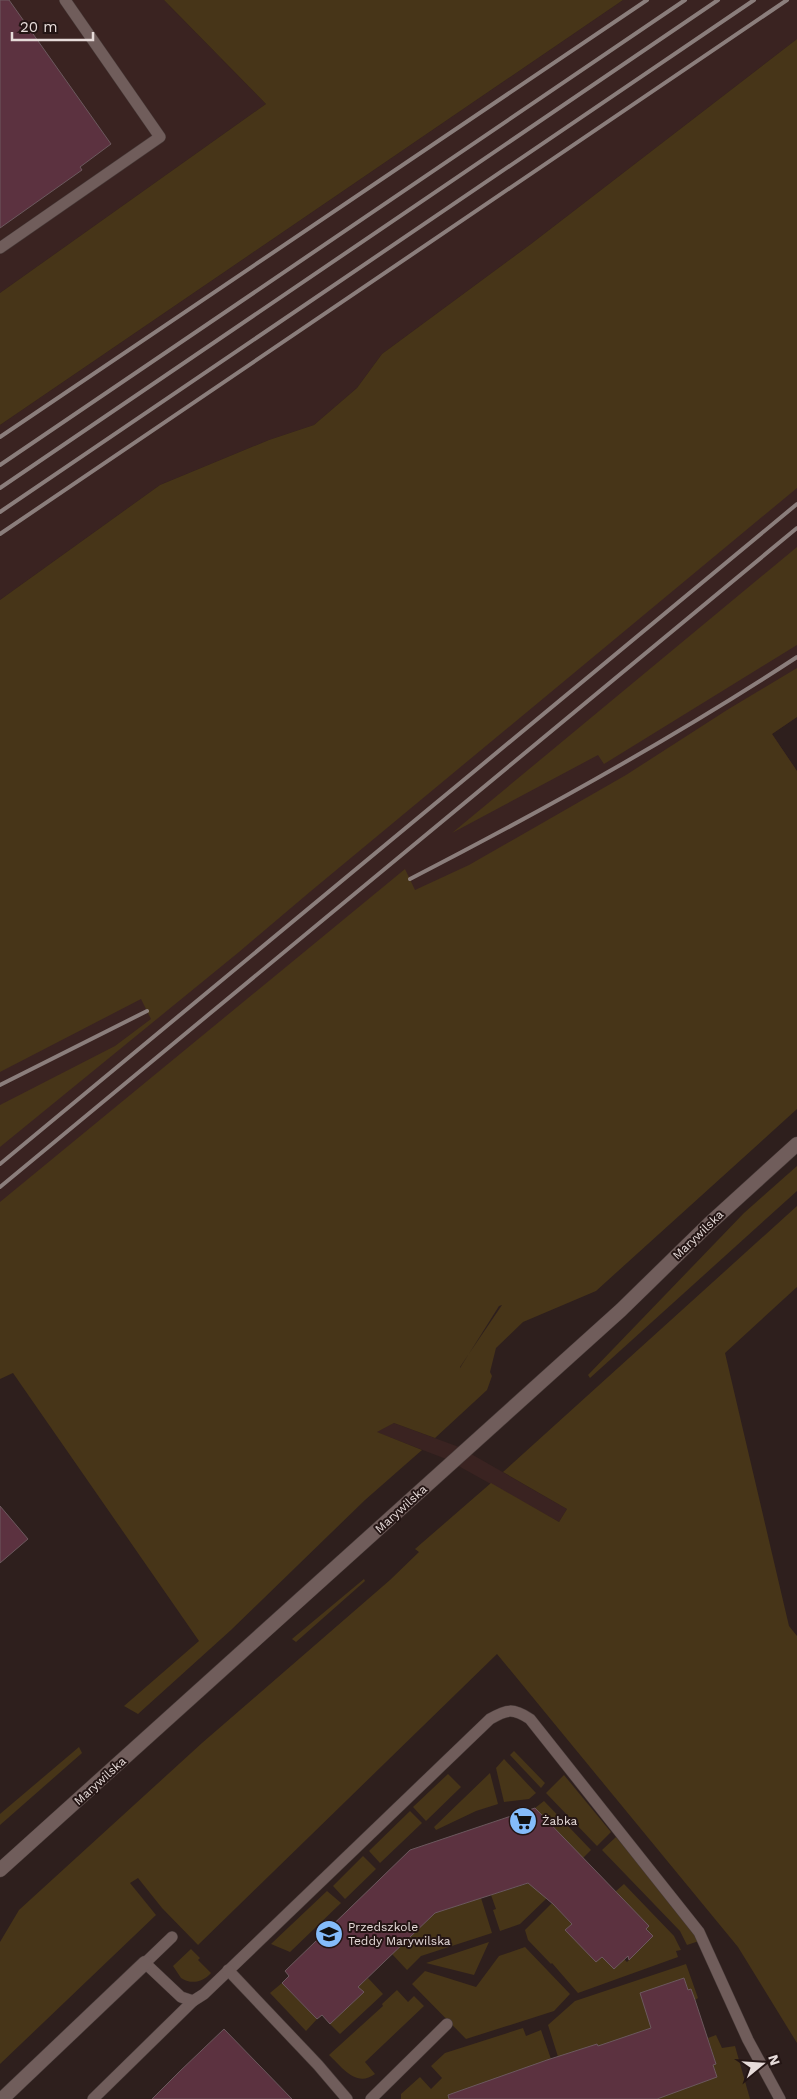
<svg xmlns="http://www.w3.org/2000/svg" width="797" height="2099" font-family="'Work Sans',sans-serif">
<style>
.built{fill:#3a2321}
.green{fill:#473518;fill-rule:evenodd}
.building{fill:#5c3240;stroke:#6c595e}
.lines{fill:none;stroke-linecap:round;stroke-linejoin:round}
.service-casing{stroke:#483b39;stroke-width:12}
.minor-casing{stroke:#483b39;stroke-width:15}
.tertiary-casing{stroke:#483b39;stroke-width:15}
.service{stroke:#705d5b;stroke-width:11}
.minor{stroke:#705d5b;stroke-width:14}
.tertiary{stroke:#705d5b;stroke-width:14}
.rail{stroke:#8b7e7c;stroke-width:4}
.labels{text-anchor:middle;stroke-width:4;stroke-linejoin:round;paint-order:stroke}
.street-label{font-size:12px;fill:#e6dbd9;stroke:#241514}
.poi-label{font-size:12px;fill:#e6dbd9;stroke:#241514;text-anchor:start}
</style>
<rect width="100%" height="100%" fill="#2e1f1d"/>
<g class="built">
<path d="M 0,0 L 164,0 L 266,104 L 0,293 Z"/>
<path d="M 623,0 L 797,0 L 797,39 L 531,244 L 382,354 L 357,388 L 314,425 L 269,440 L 160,485 L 0,600 L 0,425 Z"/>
<path d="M 797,348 L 797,717 L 772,734 L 797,771 L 13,1372 L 0,1379 L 0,1014 Z"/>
<path d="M 394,1423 L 459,1447 L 567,1509 L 559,1522 L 446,1459 L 376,1432 Z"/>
</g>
<g class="green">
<path d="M 164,0 L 623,0 L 0,425 L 0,293 L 266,104 Z"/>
<path d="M 797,39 L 797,488 L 311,891 L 239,952 L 0,1147 L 0,1105 L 115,1046 L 151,1019 L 141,999 L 0,1072 L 0,600 L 160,485 L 269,440 L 314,425 L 357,388 L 382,354 L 531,244 Z"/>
<path d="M 797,547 L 797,645 L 604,764 L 598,755 L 452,833 Z"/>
<path d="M 797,668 L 797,717 L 772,734 L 797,771 L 797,1109 L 596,1291 L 523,1322 L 496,1348 L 490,1372 L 492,1376 L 487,1390 L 435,1438 L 394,1423 L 377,1432 L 422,1450 L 365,1500 L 231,1630 L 138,1714 L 124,1706 L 199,1641 L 13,1373 L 0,1379 L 0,1202 L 405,869 L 415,890 L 469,865 L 626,775 L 727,710 ZM 502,1305 L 460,1367 L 460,1368 L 499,1306 Z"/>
<path d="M 797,1166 L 797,1191 L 590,1378 L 588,1375 L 744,1213 Z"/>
<path d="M 797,1206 L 797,1287 L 725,1353 L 789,1626 L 797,1636 L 797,2043 L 738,1947 L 497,1654 L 198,1945 L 162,1908 L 138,1878 L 130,1883 L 156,1915 L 0,2064 L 0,1942 L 19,1910 L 202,1743 L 390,1580 L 419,1552 L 415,1549 L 491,1483 L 559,1522 L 567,1509 L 503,1472 Z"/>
<path d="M 364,1579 L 365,1581 L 296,1642 L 292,1639 Z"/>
<path d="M 79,1747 L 82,1753 L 0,1825 L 0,1814 Z"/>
<path d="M 514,1751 L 545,1783 L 541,1788 L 510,1755 Z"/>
<path d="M 504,1759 L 536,1793 L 529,1799 L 504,1802 L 496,1768 Z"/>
<path d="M 490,1773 L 498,1804 L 476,1811 L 436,1830 L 434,1827 Z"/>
<path d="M 448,1774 L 461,1787 L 426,1821 L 413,1807 Z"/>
<path d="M 564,1775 L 611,1832 L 597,1846 L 546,1793 Z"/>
<path d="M 544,1801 L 591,1850 L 583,1858 L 535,1808 Z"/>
<path d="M 410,1811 L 422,1823 L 380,1863 L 369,1851 Z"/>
<path d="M 616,1837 L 696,1933 L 699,1941 L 687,1945 L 680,1931 L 602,1850 Z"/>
<path d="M 363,1856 L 376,1869 L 345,1899 L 333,1886 Z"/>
<path d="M 533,1882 L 547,1898 L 520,1924 L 500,1931 L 493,1910 L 496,1909 L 491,1895 Z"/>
<path d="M 624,1884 L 674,1936 L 681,1950 L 676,1951 L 678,1957 L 578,1993 L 552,1963 L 551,1964 L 528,1940 L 525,1930 L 552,1903 L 614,1969 L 624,1959 L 627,1962 L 653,1936 L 615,1892 Z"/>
<path d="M 327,1891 L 341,1903 L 290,1952 L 271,1944 Z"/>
<path d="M 481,1898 L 492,1933 L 421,1956 L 407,1970 L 392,1954 L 435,1913 Z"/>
<path d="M 489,1942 L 474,1975 L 426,1963 Z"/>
<path d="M 525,1947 L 570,1994 L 554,2011 L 466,2039 L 412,1984 L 425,1971 L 476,1987 L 499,1956 Z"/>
<path d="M 191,1949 L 200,1958 L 198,1960 L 211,1973 C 203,1982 192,1985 181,1978 L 173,1966 Z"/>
<path d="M 686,1964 L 698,1998 L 695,2000 L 691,1989 L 688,1990 L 684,1978 L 647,1991 L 651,2028 L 598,2048 L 597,2044 L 580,2050 L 560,2063 L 548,2025 L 575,2001 Z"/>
<path d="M 368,1978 L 383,1994 L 340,2034 L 330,2024 L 363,1993 L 358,1987 Z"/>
<path d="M 282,1983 L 317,2019 L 306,2031 L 270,1993 Z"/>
<path d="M 397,1990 L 408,2002 L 414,1996 L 424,2006 L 365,2062 L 375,2074 C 356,2088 342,2067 329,2055 L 383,2006 L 382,2004 Z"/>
<path d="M 523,2028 L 526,2036 L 541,2030 L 551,2059 L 464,2099 L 401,2099 L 401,2094 L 420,2077 L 431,2089 L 442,2078 L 431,2066 L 445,2053 Z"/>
<path d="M 716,2035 L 722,2048 L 735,2046 L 750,2099 L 645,2099 L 661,2097 L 717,2077 L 713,2065 L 716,2064 L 708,2038 Z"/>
</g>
<g class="building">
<path d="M 0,0 L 9,0 L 111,144 L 80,167 L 82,170 L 0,228 Z"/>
<path d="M 0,1506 L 28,1539 L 0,1563 Z"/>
<path d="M 535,1808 L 649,1926 L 646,1929 L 653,1936 L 629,1960 L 628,1956 L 614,1969 L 602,1957 L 596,1962 L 565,1930 L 572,1924 L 553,1904 L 528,1883 L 435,1913 L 358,1987 L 364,1992 L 330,2024 L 322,2015 L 317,2019 L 282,1983 L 289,1976 L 285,1971 L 410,1850 Z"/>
<path d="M 684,1978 L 688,1990 L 691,1989 L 695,2000 L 716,2064 L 713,2065 L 717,2077 L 657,2099 L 449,2099 L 448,2095 L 547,2060 L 597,2044 L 598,2046 L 651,2028 L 640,1993 Z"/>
<path d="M 224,2029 L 292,2099 L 152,2099 L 179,2072 Z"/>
</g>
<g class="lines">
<g class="service-casing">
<g id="service">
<path d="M 0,248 L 160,137 L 65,0"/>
<path d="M 172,1937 L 145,1963 L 181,1997 L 193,2001 L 204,1994 L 490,1719 C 507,1709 513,1708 530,1719 L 699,1932 L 748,2040 L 780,2099"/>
<path d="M 228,1970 L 318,2065 L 347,2099"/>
<path d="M 93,2099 L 193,2001"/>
<path d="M 371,2099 L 447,2024"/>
</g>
</g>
<g class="minor-casing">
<path id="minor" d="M 2,2099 L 145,1963"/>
</g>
<g class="tertiary-casing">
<path id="tertiary" d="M 0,1870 L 621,1310 L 709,1224 L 797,1144"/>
</g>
<use href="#service" class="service"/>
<use href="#minor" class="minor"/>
<use href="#tertiary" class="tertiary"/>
<g class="rail">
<path d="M 0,437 L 647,0"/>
<path d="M 0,465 L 685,0"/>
<path d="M 0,488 L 718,0"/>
<path d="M 0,512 L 754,0"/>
<path d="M 0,534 L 787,0"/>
<path d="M 410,879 C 542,811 672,739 797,657"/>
<path d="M 0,1085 L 147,1011"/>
<path d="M 0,1164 L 797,504"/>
<path d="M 0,1187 L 797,528"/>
</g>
</g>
<defs>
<g id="supermarket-disc" transform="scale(1.4375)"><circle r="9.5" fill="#84bcfb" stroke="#241514"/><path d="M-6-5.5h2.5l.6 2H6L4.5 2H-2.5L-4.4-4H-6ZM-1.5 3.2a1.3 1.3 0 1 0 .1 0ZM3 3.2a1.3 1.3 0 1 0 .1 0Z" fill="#111"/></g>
<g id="school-disc" transform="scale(1.4375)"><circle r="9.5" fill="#84bcfb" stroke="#241514"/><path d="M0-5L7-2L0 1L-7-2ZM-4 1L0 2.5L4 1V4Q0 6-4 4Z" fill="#111"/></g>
</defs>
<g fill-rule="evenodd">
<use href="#supermarket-disc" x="523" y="1821"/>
<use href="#school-disc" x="329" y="1934"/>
</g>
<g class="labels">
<g class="street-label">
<text transform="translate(698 1235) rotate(-44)" y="4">Marywilska</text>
<text transform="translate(401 1509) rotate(-42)" y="4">Marywilska</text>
<text transform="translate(100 1781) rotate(-42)" y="4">Marywilska</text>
</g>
<g class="poi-label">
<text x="542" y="1825">Żabka</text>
<text x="348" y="1931">Przedszkole<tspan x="348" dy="14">Teddy Marywilska</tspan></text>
</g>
</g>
<g transform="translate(762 2064) rotate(72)" stroke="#241514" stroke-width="4" paint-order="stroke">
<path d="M0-4L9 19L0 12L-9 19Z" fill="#e6dbd9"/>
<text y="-8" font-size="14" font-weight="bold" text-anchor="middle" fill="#e6dbd9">N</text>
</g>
<path d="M12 32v8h81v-8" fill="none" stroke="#e6dbd9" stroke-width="2.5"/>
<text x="20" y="32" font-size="15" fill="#e6dbd9" stroke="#241514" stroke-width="4" paint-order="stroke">20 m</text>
</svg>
